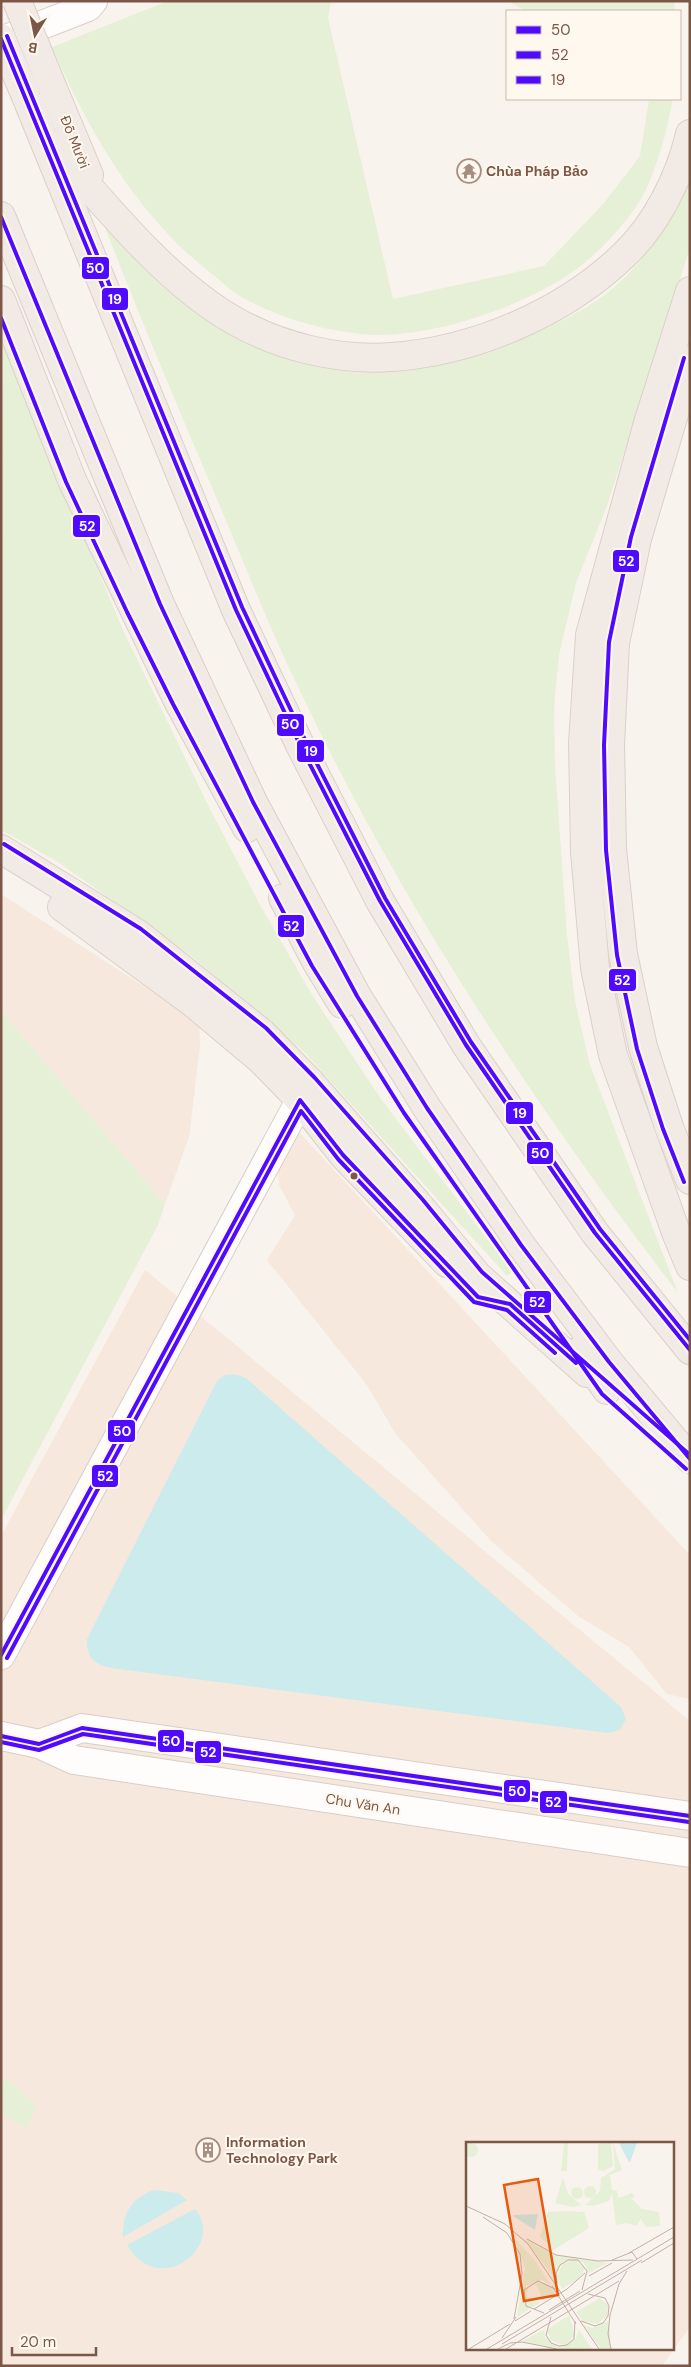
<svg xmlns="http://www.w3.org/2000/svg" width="691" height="2367" font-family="'DM Sans',sans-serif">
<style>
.residential{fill:#f6e8dc;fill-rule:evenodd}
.green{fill:#e6f0d6}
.water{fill:#ccebec}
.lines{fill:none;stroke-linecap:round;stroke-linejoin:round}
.minor-casing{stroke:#d8cec9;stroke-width:30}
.tertiary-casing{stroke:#d8cec9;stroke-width:30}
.secondary-casing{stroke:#d9cec8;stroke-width:30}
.trunk-casing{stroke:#dbd0c9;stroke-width:30}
.minor{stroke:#fefdfc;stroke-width:28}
.tertiary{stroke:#fefdfc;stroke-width:28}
.secondary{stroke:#fefdfc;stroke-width:28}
.trunk{stroke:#f2eae5;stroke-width:28}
.trunk-bridge-casing{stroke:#dbd0c9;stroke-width:30;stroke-linecap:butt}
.trunk-bridge{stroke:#f2eae5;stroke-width:28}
.bus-1-casing{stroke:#fff8ef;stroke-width:8}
.bus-2-casing{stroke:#fff8ef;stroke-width:8}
.bus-3-casing{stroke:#fff8ef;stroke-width:8}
.bus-1{stroke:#4f0aff;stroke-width:4}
.bus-2{stroke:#4f0aff;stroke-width:4}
.bus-3{stroke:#4f0aff;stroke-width:4}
.bus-dot{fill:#7c5747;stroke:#fff8ef;stroke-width:2}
.labels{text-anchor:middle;stroke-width:4;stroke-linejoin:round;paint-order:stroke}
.street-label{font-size:14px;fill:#7c5747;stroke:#fff8ef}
.poi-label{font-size:14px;font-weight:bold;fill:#7c5747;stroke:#fff8ef;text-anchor:start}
.inset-road{fill:none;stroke:#c3b0a6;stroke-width:1}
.view{fill:#e8590c;fill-opacity:0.15;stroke:#e8590c;stroke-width:2.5}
.inset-edge{fill:none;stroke:#7c5747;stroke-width:2.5}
.line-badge{stroke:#fff8ef;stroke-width:2}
.badge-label{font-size:14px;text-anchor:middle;font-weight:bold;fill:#fff}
</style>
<rect width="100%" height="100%" fill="#f9f3ed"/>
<g class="residential">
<path d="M 1,894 L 199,1022 L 200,1046 L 189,1137 L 165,1204 L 1,1011 Z"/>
<path d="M 299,1132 L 690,1555 L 690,1699 L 667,1694 L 629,1647 L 578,1616 L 491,1541 L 395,1433 L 367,1385 L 267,1260 L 295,1215 L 279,1185 L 278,1166 Z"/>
<path d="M 145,1270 L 690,1721 L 690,2327 L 662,2366 L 1,2366 L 1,1536 ZM 467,2143 L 672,2143 L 672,2348 L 467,2348 Z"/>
</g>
<g class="green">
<path d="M 168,1 L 331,1 L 328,18 L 393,299 L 544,266 L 604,203 L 640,156 L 649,99 L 673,99 C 666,133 658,168 641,199 C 627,222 604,247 583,264 C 533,305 426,341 361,334 C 320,330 276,317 240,296 C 230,290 221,281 212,274 C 137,216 90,133 52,47 Z"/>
<path d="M 508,1 L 674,1 L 675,11 L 526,11 Z"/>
<path d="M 690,179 L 690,248 L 607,506 L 576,583 L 559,655 L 554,706 L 555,765 L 567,935 L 575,1001 L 590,1065 L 678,1293 C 535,1106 402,906 301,693 C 275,640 253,585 230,530 C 187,429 144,328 104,225 C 139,261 173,298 216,326 C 226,332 239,336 250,341 C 347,386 446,375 541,331 C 565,319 592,306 612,289 C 648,259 670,221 690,179 Z"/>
<path d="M 3,340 L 122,628 L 210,809 L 259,903 L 314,998 L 381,1099 L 512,1272 L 507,1276 L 305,1053 L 195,959 L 58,862 L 1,830 Z"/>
<path d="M 1,1011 L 165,1204 L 158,1225 L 1,1520 Z"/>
<path d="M 9,2080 L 33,2102 L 36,2108 L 27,2129 L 1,2113 L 1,2081 Z"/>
</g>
<g class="water">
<path d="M 234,1374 L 246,1378 L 621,1707 L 626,1719 L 620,1730 L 608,1733 L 111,1668 C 94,1664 86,1657 87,1639 L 217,1381 L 224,1375 Z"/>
<path d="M 154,2190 L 178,2193 L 187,2200 L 123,2237 C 122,2213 132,2198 154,2190 Z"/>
<path d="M 195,2209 C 226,2245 160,2300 127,2245 Z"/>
</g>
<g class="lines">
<g class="minor-casing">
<g id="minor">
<path d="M 1,1736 L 39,1744 L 74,1760 L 690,1853"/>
<path d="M 39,1744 L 82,1728 L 690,1816"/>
</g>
</g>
<g class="tertiary-casing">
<path id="tertiary" d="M 1,1655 L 310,1082"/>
</g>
<g class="secondary-casing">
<path id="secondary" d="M 1,41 L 88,7 L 93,1"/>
</g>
<g class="trunk-casing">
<g id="trunk">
<path d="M 53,89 L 89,175"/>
<path d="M 25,94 L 236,610 L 301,747 L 380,901 L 466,1045 L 595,1233 L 690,1350"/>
<path d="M 53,146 C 104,204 167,283 235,321 C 281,347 339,361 392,357 C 475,351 564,313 624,255 C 656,225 680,177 690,134"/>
<path d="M 1,216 L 160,604 L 253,802 L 357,996 L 427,1108 L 521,1245 L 609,1362 L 690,1459"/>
<path d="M 690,291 L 648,423 L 590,635 L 583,743 L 585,852 L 595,968 L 613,1055 L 677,1235 L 690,1266"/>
<path d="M 1,300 L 72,480 L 178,701 L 247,828"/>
<path d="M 690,360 L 637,539 L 615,643 L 610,745 L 612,849 L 623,954 L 643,1047 L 669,1127 L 690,1180"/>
<path d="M 1,849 L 138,934 L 262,1033 L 310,1082 L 418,1204 L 478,1276 L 587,1373"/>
<path d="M 283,898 L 317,963 L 342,1004"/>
<path d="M 62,907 L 193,1003 L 261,1060 L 300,1100 L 343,1155 L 447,1263"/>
<path d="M 579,1351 L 607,1390"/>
</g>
</g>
<use href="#minor" class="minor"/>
<use href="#tertiary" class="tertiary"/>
<use href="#secondary" class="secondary"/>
<use href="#trunk" class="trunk"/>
<g class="trunk-bridge-casing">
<g id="trunk-bridge">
<path d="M 17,1 L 53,89"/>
<path d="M 1,38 L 25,94"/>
</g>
</g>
<use href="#trunk-bridge" class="trunk-bridge"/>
<g class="bus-1-casing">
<g id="bus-1">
<path d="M 1,39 L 236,610 L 301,747 L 380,901 L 466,1045 L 595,1233 L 690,1350"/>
<path d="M 1,217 L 160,604 L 253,802 L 357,996 L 427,1108 L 521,1245 L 609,1362 L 690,1459"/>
<path d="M 1,1655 L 300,1100 L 343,1155 L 478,1297 L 510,1304 L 576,1363"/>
<path d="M 1,1736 L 39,1744 L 82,1728 L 690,1816"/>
</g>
</g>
<g class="bus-2-casing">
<g id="bus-2">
<path d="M 1,318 L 66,482 L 127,612 L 173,704 L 312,966 L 404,1113 L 602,1394 L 686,1469"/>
<path d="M 684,358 L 631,537 L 609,642 L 604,745 L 606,850 L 617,955 L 637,1049 L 663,1129 L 684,1182"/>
<path d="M 7,1658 L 301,1111 L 338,1159 L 474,1302 L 507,1310 L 555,1353"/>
<path d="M 1,1742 L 39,1750 L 83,1734 L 689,1822"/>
</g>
</g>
<g class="bus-3-casing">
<g id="bus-3">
<path d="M 7,36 L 242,607 L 307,744 L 385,898 L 471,1042 L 600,1229 L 690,1340"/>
<path d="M 4,844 L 141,929 L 266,1028 L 315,1078 L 423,1200 L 482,1272 L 690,1455"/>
</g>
</g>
<use href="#bus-1" class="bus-1"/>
<use href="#bus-2" class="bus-2"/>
<use href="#bus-3" class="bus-3"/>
</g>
<defs>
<g id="temple-ring" transform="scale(1.25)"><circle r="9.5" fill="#fff8ef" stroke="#a88e81" stroke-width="1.5"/><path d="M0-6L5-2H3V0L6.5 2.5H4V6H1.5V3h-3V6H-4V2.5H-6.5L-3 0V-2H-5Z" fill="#a88e81"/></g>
<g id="building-ring" transform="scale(1.25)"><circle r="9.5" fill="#fff8ef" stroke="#a88e81" stroke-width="1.5"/><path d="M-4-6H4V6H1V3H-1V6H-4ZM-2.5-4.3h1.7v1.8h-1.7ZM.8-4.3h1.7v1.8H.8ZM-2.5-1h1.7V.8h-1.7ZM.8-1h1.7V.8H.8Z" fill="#a88e81"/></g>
</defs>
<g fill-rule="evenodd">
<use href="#temple-ring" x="469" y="171"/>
<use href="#building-ring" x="208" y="2150"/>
</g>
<circle class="bus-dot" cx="354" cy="1176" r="4.5"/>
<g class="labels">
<g class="street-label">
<text transform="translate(75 142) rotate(68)" y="5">Đỗ Mười</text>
<text transform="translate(363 1804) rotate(9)" y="5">Chu Văn An</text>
</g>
<g class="poi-label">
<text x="486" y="176">Chùa Pháp Bảo</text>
<text x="226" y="2147">Information<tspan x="226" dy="16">Technology Park</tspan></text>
</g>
</g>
<g transform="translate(466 2142)">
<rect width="208" height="208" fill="#f9f3ed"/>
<path d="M 98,1 L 102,1 L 101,29 L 95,29 ZM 145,1 L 147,24 L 138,29 L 132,28 L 132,2 ZM 147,1 L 156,28 L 144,33 L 146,48 L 151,49 L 153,56 L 166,51 L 169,55 L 165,56 L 176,67 L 193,70 L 194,84 L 180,85 L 175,77 L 170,84 L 160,81 L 150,83 L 146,51 L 143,59 L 126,64 L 119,63 L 134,49 L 135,36 L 149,27 ZM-2 8a7 7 0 1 1 14 0a7 7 0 1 1-14 0ZM 97,36 L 102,52 L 115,63 L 107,65 L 89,61 ZM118 50a6 6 0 1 1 12 0a6 6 0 1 1-12 0ZM105 51a6 6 0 1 1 12 0a6 6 0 1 1-12 0ZM 103,69 L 118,70 L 123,86 L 86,109 L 86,105 L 74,95 L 82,70 ZM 56,95 L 85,112 L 142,121 L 123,131 L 117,120 L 97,119 L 89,136 ZM 48,96 L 68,117 L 85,143 L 76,138 L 60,144 L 63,167 L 51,175 L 59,126 ZM 110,119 L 119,127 L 112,137 L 96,147 L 91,135 L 97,121 ZM 72,140 L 82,143 L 89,151 L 77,158 L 70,142 L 63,145 L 60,155 L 75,160 L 65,166 L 60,162 L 59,151 L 61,145 ZM 134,156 L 142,163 L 141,174 L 131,182 L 117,179 L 110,170 ZM 103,173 L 109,193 L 99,203 L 85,199 L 81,188 ZM 143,179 L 145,207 L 135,207 L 118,184 L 127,186 ZM 78,188 L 79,195 L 92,205 L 110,196 L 113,188 L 126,207 L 94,207 L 56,199 Z" fill="#e6f0d6"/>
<path d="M 153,1 L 171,1 L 164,20 L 163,20 ZM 72,72 L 69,88 L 47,74 L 48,73 Z" fill="#ccebec"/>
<path class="inset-road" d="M 0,64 L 39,82 L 62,102 L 133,207M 17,75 L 41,91 L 54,112 L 56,132 L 48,177M 61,97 L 90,113 L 132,119 L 167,118M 163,111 L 208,85M 146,118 L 166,110 L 171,117M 175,121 L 208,101M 123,134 L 146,121M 91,141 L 90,131 L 94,123 L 102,118 L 112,118 L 121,129 L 116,148M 86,144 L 110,182M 68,167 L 101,147 L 119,131M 83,168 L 114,149M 78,171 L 60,164 L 58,148 L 72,139 L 89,147M 85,175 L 80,193 L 85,201 L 93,204 L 101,203 L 108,197 L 109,179M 49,179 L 65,169M 115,179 L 129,184 L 137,181 L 142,174 L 143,164 L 139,156 L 122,152M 36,196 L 50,175M 36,202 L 176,118M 3,207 L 44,182M 21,207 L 208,95M 32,207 L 44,201 L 56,200 L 91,207M 40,207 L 153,139M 145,207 L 142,192 L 144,173 L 153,142 L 161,129"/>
<path class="view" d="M 72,37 L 92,153 L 58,159 L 38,43 Z"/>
<rect width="208" height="208" class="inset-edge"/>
</g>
<g class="line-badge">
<rect x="81" y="256" width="29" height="24" rx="5" fill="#4f0aff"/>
<rect x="101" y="287" width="28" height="24" rx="5" fill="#4f0aff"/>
<rect x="72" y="514" width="29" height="24" rx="5" fill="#4f0aff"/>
<rect x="612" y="549" width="28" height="24" rx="5" fill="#4f0aff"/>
<rect x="276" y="713" width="29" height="24" rx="5" fill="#4f0aff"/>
<rect x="296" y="739" width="29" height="24" rx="5" fill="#4f0aff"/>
<rect x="277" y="914" width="28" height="24" rx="5" fill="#4f0aff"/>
<rect x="608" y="968" width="29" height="24" rx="5" fill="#4f0aff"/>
<rect x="505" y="1101" width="29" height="24" rx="5" fill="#4f0aff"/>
<rect x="526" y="1141" width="28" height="24" rx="5" fill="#4f0aff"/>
<rect x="523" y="1290" width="29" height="24" rx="5" fill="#4f0aff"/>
<rect x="107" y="1419" width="29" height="24" rx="5" fill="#4f0aff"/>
<rect x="91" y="1464" width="28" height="24" rx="5" fill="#4f0aff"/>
<rect x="157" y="1729" width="28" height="24" rx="5" fill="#4f0aff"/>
<rect x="194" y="1740" width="28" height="24" rx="5" fill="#4f0aff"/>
<rect x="503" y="1779" width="28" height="24" rx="5" fill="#4f0aff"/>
<rect x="539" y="1790" width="29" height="24" rx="5" fill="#4f0aff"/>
</g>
<g class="badge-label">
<text x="95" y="273">50</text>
<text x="115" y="304">19</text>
<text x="87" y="531">52</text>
<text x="626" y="566">52</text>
<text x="290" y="729">50</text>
<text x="311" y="756">19</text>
<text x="291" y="931">52</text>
<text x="622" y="985">52</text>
<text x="520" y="1118">19</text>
<text x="540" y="1158">50</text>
<text x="537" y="1307">52</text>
<text x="122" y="1436">50</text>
<text x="105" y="1481">52</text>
<text x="171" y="1746">50</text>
<text x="208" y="1757">52</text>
<text x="517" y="1796">50</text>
<text x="553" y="1807">52</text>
</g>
<rect width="691" height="2367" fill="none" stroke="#7c5747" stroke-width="5"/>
<rect x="506" y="10" width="175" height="90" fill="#fff8ef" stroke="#cbb8ac"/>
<rect x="516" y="26" width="25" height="8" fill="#4f0aff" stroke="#cbb8ac"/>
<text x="551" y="35" font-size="15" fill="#7c5747">50</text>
<rect x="516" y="51" width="25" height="8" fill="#4f0aff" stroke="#cbb8ac"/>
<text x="551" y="60" font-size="15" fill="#7c5747">52</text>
<rect x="516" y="76" width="25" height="8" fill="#4f0aff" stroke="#cbb8ac"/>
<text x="551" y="85" font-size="15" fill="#7c5747">19</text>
<g transform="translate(35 35) rotate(190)" stroke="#fff8ef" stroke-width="4" paint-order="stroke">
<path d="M0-4L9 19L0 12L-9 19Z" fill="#7c5747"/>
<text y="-8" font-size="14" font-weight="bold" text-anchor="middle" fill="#7c5747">B</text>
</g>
<path d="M12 2347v8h84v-8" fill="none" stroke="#7c5747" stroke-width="2.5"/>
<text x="20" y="2347" font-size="15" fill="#7c5747" stroke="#fff8ef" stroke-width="4" paint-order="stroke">20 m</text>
</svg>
